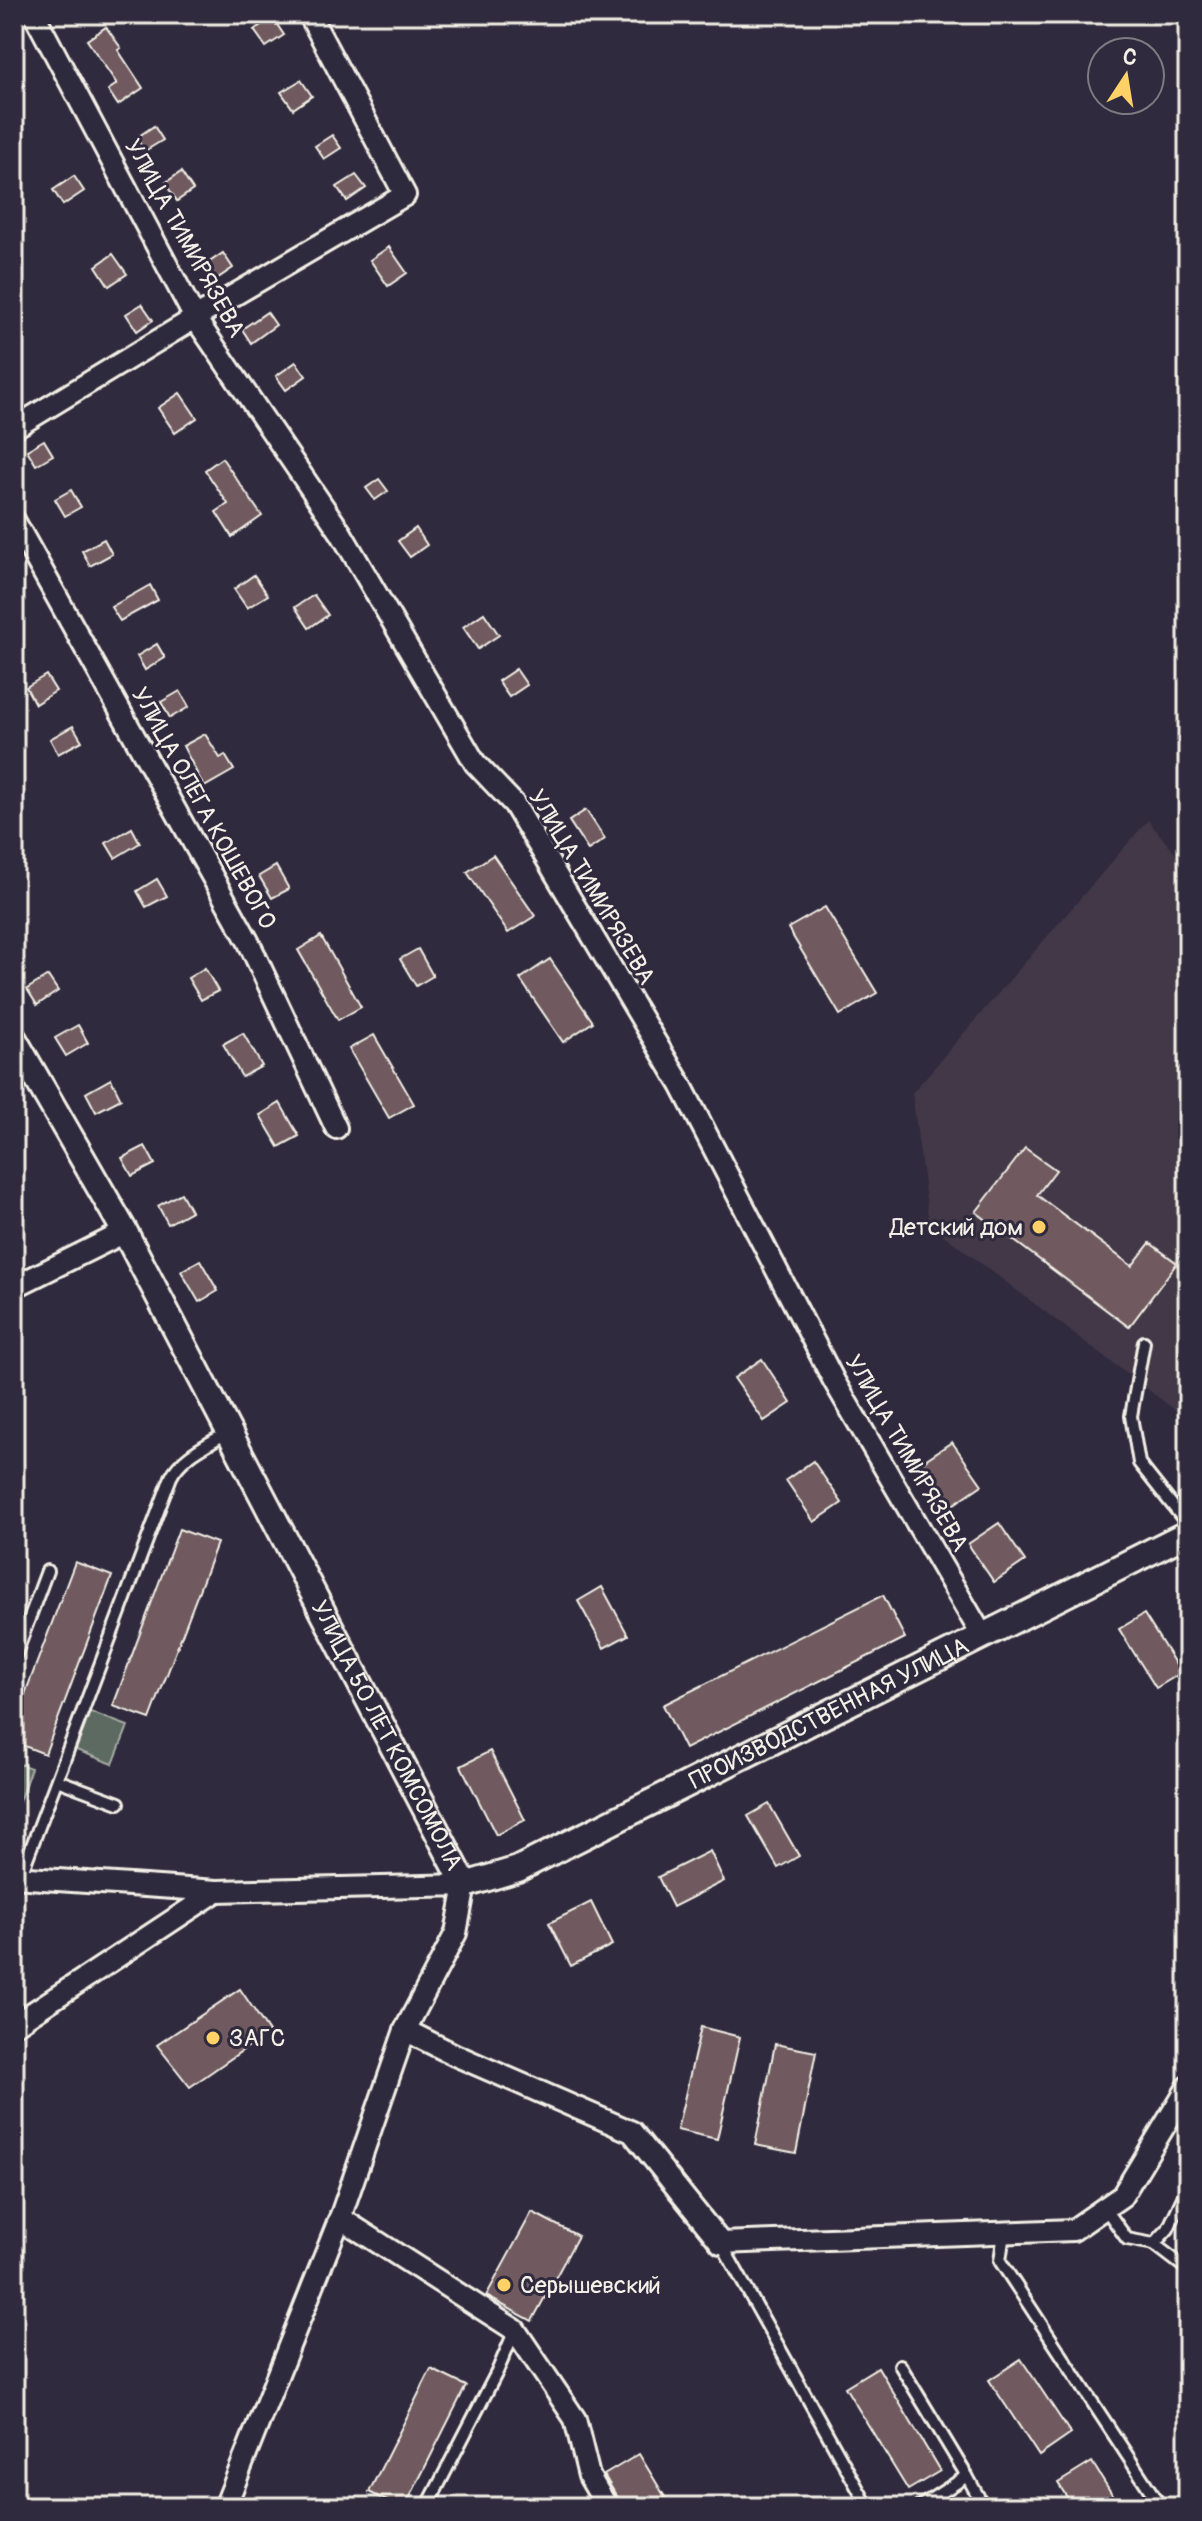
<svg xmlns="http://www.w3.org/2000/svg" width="1202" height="2521" font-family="Pangolin,sans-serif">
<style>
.built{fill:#423847}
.green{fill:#5c6b62;stroke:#a8aea5;stroke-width:2}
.building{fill:#6f5a5e;stroke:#f4f1e8;stroke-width:2}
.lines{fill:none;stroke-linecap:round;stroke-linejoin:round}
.service-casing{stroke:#f4f1e8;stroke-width:16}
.minor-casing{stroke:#f4f1e8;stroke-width:26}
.tertiary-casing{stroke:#f4f1e8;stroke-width:30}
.service{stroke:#2f2a3d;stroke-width:10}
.minor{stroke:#2f2a3d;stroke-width:20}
.tertiary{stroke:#2f2a3d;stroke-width:24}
.poi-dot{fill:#ffd166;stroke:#2f2a3d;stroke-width:3}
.labels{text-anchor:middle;stroke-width:6;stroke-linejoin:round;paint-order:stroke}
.street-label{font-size:24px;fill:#f4f1e8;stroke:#2f2a3d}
.poi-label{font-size:24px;fill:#f4f1e8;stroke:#2f2a3d;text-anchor:start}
</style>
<rect width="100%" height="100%" fill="#2f2a3d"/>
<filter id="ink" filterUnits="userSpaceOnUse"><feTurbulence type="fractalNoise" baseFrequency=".0125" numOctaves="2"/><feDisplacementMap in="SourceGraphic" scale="16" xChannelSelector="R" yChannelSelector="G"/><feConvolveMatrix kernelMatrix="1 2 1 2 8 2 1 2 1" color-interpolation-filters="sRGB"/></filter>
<g filter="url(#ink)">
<path class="built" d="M 1148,820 L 1188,869 L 1188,1420 L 929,1224 L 912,1093 Z"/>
<g class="green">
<path d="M 90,1712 L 128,1726 L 113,1764 L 76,1750 Z"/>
<path d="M 14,1762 L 31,1768 L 17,1807 L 14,1806 Z"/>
</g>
<g class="building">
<path d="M 272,17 L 284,35 L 266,47 L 254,30 Z"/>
<path d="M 106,27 L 121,48 L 118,50 L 143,88 L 118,105 L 108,90 L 117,84 L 87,40 Z"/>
<path d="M 301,80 L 312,96 L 293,109 L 281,92 Z"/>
<path d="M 154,126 L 163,140 L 145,151 L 136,138 Z"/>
<path d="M 332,135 L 341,148 L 324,159 L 315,146 Z"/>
<path d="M 181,172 L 193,190 L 177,201 L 165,183 Z"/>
<path d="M 356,175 L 366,188 L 347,201 L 337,187 Z"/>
<path d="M 74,176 L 84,191 L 63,205 L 53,190 Z"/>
<path d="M 389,247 L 407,273 L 388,286 L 370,260 Z"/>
<path d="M 223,253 L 233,268 L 212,282 L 202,267 Z"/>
<path d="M 113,254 L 127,274 L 109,286 L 96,266 Z"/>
<path d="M 142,304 L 153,320 L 137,331 L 126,314 Z"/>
<path d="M 267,312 L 276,325 L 251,343 L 242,329 Z"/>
<path d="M 296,362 L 306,376 L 286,390 L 276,376 Z"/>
<path d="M 180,393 L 197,418 L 175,433 L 158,408 Z"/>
<path d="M 44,440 L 53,455 L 36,465 L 27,450 Z"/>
<path d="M 222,458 L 262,516 L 232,537 L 216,512 L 228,504 L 205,470 Z"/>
<path d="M 379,479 L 388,491 L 375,500 L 366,488 Z"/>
<path d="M 71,490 L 81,507 L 65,516 L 55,499 Z"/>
<path d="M 416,528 L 427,545 L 410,557 L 398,541 Z"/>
<path d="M 104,539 L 112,554 L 90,566 L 82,551 Z"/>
<path d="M 254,575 L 268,595 L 247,608 L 234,589 Z"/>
<path d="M 150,585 L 158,600 L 120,621 L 111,607 Z"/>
<path d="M 314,595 L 328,615 L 309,628 L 295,607 Z"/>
<path d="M 484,613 L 499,635 L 478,649 L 463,627 Z"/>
<path d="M 157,644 L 165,658 L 145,670 L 137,656 Z"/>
<path d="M 516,669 L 527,685 L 509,697 L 498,681 Z"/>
<path d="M 46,675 L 56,691 L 35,704 L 26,687 Z"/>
<path d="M 180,691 L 189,707 L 170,718 L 161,702 Z"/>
<path d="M 73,726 L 82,741 L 58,754 L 50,739 Z"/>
<path d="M 205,734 L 220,758 L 225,755 L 234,770 L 204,787 L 183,746 Z"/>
<path d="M 586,810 L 605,839 L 588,850 L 569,821 Z"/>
<path d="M 132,828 L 140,843 L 115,858 L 106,843 Z"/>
<path d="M 493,855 L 535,916 L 508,933 L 467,872 Z"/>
<path d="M 276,866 L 289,889 L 272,898 L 259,876 Z"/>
<path d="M 157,879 L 167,896 L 146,907 L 137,891 Z"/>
<path d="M 825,907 L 877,993 L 840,1015 L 788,928 Z"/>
<path d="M 321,936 L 361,1007 L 338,1020 L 298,950 Z"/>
<path d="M 418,949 L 433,976 L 416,986 L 400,959 Z"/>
<path d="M 550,959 L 593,1022 L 563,1042 L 520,979 Z"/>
<path d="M 205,968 L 218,991 L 201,1000 L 188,978 Z"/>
<path d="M 48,976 L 58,991 L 37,1005 L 27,989 Z"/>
<path d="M 78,1025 L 88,1043 L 66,1056 L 55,1038 Z"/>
<path d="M 243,1033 L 262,1066 L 242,1077 L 223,1044 Z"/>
<path d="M 374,1035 L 414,1104 L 389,1118 L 349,1049 Z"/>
<path d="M 111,1079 L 121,1099 L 96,1112 L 86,1093 Z"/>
<path d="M 280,1103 L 299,1136 L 279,1147 L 260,1115 Z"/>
<path d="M 145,1146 L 155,1164 L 132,1176 L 122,1158 Z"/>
<path d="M 1025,1148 L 1056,1170 L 1037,1195 L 1132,1266 L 1150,1243 L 1177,1263 L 1129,1327 L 976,1212 Z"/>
<path d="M 181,1193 L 191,1211 L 168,1224 L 158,1206 Z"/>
<path d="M 200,1260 L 218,1291 L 199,1302 L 181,1271 Z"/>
<path d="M 762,1359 L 791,1403 L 764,1421 L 734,1378 Z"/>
<path d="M 952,1442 L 982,1485 L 951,1506 L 922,1462 Z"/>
<path d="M 813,1461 L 842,1503 L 814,1522 L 786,1480 Z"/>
<path d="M 999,1523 L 1025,1561 L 994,1582 L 968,1544 Z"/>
<path d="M 179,1529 L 217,1543 L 150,1719 L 113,1706 Z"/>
<path d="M 75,1562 L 112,1576 L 45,1754 L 14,1742 L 14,1723 Z"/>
<path d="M 602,1587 L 628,1635 L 604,1648 L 578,1601 Z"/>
<path d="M 883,1595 L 905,1638 L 685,1749 L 663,1705 Z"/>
<path d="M 1144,1614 L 1181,1673 L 1156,1688 L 1119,1629 Z"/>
<path d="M 490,1751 L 525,1820 L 496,1835 L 461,1766 Z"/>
<path d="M 769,1804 L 799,1856 L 778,1868 L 748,1816 Z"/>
<path d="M 710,1851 L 724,1881 L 673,1907 L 658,1877 Z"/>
<path d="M 591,1902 L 612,1945 L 571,1966 L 549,1923 Z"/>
<path d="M 240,1989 L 269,2032 L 190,2087 L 157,2045 Z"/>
<path d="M 701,2027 L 740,2037 L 717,2139 L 677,2130 Z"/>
<path d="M 775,2044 L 816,2052 L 796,2153 L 755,2145 Z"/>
<path d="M 532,2212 L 578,2236 L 532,2321 L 486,2296 Z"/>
<path d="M 1021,2359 L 1071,2434 L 1039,2456 L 989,2380 Z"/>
<path d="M 878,2367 L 940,2471 L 908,2490 L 845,2387 Z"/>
<path d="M 431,2369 L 466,2386 L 405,2507 L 399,2507 L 369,2492 Z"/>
<path d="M 639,2454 L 671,2507 L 623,2507 L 604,2475 Z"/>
<path d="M 1092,2462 L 1120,2507 L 1073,2507 L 1058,2483 Z"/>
</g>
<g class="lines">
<g class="service-casing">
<g id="service">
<path d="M 1144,1342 L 1131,1416 L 1139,1463 L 1188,1525"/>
<path d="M 14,1659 L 47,1571"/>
<path d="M 57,1780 L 119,1803"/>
<path d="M 20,1877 L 171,1477 C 181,1456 209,1444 228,1432"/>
<path d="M 1105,2208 L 1127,2239 L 1154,2244 L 1168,2229 L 1188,2187"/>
<path d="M 1004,2233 L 1000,2261 L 1161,2507"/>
<path d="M 721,2243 L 868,2507"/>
<path d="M 1154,2244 L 1188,2270"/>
<path d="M 900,2365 L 967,2476"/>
<path d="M 427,2507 L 497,2372 L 515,2330"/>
<path d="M 919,2507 L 967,2476 L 984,2507"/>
</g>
</g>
<g class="minor-casing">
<g id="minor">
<path d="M 34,14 L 195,318 L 341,533 L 475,763 L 514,804 L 681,1085 L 834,1381 L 983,1637"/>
<path d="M 14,428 L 195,318 L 405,195 L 309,14"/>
<path d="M 14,520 L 248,941 L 336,1128"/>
<path d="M 14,1287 L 125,1232"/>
<path d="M 14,1877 L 217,1891 L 465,1885 L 456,1933 L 405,2030 L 340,2218 L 225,2507"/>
<path d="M 14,2025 L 217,1891"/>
<path d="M 405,2030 L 455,2055 L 632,2132 L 721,2243 L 1073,2230 L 1122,2196 L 1188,2087"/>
<path d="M 340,2218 L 515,2330 L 575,2419 L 589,2476 L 607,2507"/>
</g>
</g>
<g class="tertiary-casing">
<g id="tertiary">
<path id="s1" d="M 14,1039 L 125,1232 L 465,1885 L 518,1869 L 1188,1533"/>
</g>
</g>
<use href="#service" class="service"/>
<use href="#minor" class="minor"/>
<use href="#tertiary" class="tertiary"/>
</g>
</g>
<g class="poi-dot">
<circle cx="1039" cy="1227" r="8"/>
<circle cx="213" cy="2038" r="8"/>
<circle cx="504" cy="2285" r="8"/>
</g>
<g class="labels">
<g class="street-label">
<text transform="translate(185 238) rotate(61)" y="8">УЛИЦА ТИМИРЯЗЕВА</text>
<text transform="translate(204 808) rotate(61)" y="8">УЛИЦА ОЛЕГА КОШЕВОГО</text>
<text transform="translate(592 887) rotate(59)" y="8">УЛИЦА ТИМИРЯЗЕВА</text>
<text transform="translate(907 1453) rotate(60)" y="8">УЛИЦА ТИМИРЯЗЕВА</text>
<text dy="8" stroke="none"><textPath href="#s1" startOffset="1362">ПРОИЗВОДСТВЕННАЯ УЛИЦА</textPath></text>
<text dy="8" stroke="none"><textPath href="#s1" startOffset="790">УЛИЦА 50 ЛЕТ КОМСОМОЛА</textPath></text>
</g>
<g class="poi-label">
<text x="1023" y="1235" text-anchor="end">Детский дом</text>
<text x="229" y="2046">ЗАГС</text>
<text x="520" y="2293">Серышевский</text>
</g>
</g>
<rect width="1202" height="2521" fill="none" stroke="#2f2a3d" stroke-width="48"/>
<rect x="24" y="24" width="1154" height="2473" fill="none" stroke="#f4f1e8" stroke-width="3" filter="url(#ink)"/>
<g transform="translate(1126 76) rotate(12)"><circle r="38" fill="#2f2a3d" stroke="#7e7a81" stroke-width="2"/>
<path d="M0-6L14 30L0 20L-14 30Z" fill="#ffd166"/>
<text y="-12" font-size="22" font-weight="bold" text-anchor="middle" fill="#f4f1e8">С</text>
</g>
</svg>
